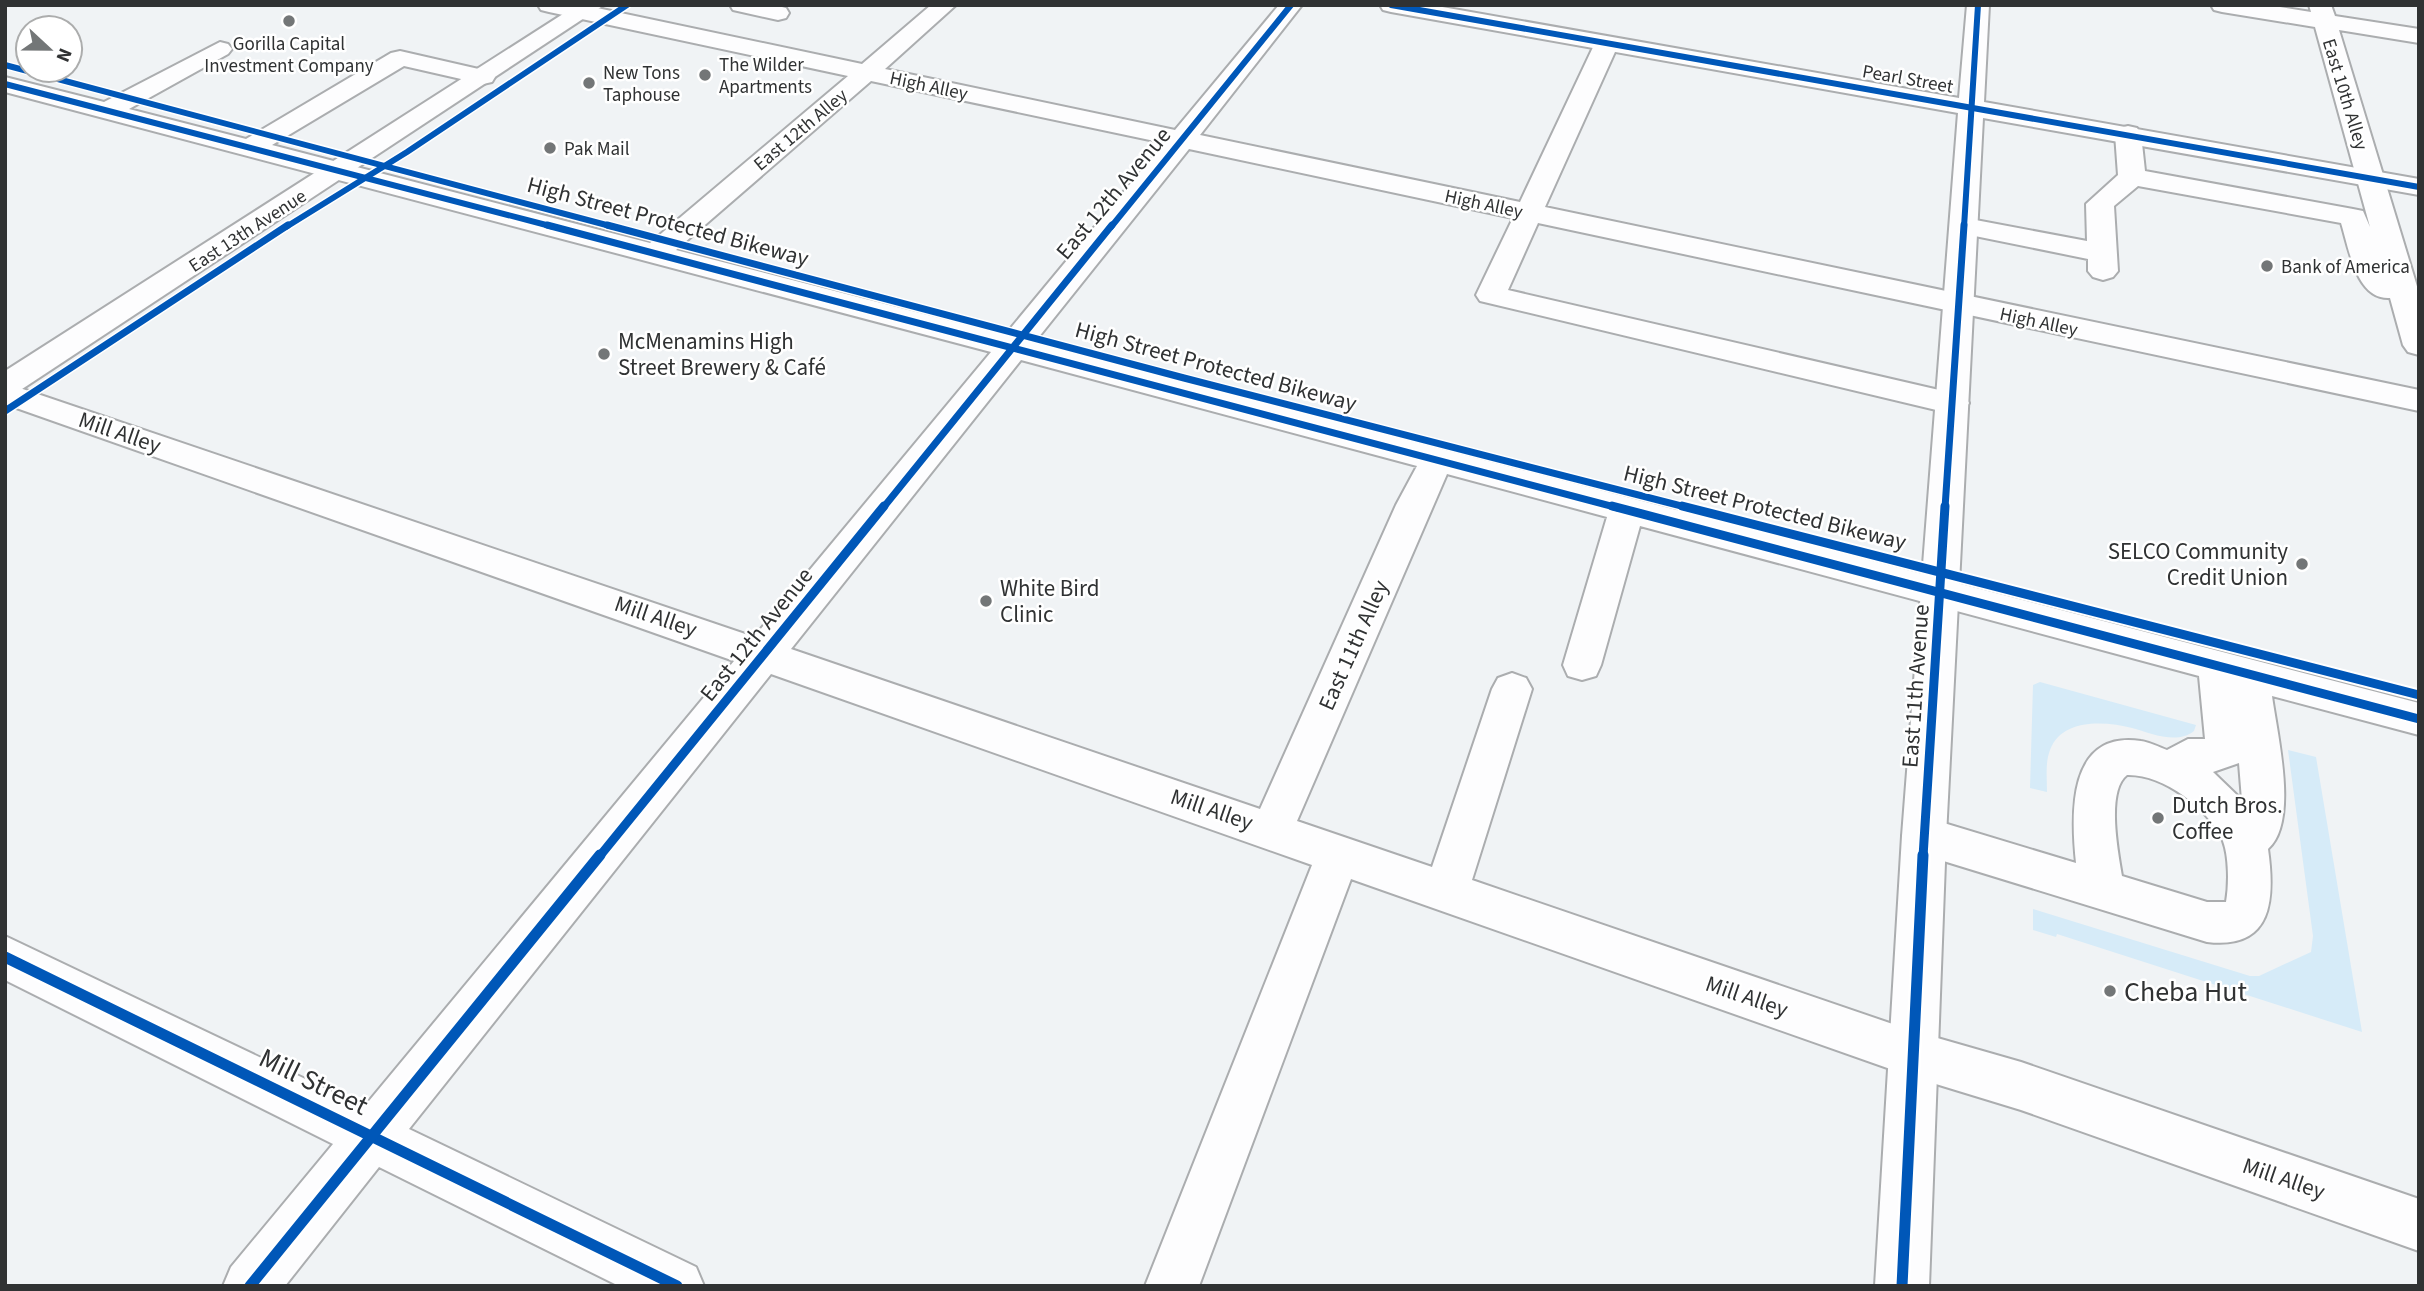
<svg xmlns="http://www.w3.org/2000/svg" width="2424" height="1291" font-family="'Source Sans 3',sans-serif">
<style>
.green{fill:#d6ebf8}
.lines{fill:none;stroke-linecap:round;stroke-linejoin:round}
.minor-casing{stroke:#abadaf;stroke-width:4}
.major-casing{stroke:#abadaf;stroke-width:4}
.minor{fill:#fdfdfe;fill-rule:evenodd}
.major{fill:#fdfdfe;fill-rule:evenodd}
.cycleway-far3-casing{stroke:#fff;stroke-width:9}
.cycleway-far2-casing{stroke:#fff;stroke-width:10}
.cycleway-far1-casing{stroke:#fff;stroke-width:13}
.cycleway-casing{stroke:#fff;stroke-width:16}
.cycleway-far3{stroke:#0057b8;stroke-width:6}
.cycleway-far2{stroke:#0057b8;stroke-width:7}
.cycleway-far1{stroke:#0057b8;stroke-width:9}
.cycleway{stroke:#0057b8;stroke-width:11}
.poi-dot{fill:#737677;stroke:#fff;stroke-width:2.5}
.labels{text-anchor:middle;stroke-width:5;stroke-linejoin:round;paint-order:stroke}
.far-poi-label{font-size:19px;fill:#303233;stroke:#fff;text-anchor:start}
.far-street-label{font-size:19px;fill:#303233;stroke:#fff}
.street-label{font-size:23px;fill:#303233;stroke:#fff}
.poi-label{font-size:23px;fill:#303233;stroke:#fff;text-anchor:start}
.near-poi-label{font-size:28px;fill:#303233;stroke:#fff;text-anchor:start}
.near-street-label{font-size:28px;fill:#303233;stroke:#fff}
</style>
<rect width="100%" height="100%" fill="#f0f3f5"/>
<g class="green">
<path d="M 2040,682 L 2196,725 L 2194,731 C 2177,745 2150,733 2132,728 C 2105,721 2062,718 2050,750 C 2045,763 2047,778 2047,792 L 2030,788 L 2033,685 Z"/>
<path d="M 2288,750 L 2316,757 L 2362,1032 L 2057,934 L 2056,937 L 2033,930 L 2033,909 L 2250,976 L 2259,976 L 2311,952 L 2313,936 Z"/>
</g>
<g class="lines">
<g class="minor-casing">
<g id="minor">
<path d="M 538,5 L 583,5 L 862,64 L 931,5 L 956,5 L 885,69 L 1175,130 L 1279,5 L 1302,5 L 1200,135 L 1520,202 L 1595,43 L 1599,38 L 1615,38 L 1619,43 L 1545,207 L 2419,390 L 2419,411 L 1538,223 L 1508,290 L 1965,396 L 1969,403 L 1965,410 L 1953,414 L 1480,301 L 1476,295 L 1513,218 L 1189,149 L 1034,343 L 2419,703 L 2419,735 L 2272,696 C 2277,734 2299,822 2268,849 C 2275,899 2273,950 2207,942 L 1924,855 L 1909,849 L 1902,836 L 1909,823 L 1924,817 L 2076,863 C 2071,815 2067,730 2141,741 C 2149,742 2159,747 2167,750 L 2188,739 L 2205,739 L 2199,676 L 1640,526 L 1601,665 L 1596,676 L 1582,680 L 1568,676 L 1563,665 L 1607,517 L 1447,474 L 1297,821 L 1432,867 L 1492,689 L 1498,678 L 1512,673 L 1526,678 L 1532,689 L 1472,880 L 1913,1031 L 2021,1062 L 2419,1199 L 2419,1251 L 2021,1110 L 1913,1077 L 1351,879 L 1199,1286 L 1145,1286 L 1312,865 L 771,674 L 409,1129 L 696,1267 L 704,1286 L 619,1286 L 379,1167 L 285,1286 L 223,1286 L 231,1267 L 333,1144 L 5,980 L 5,936 L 364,1107 L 734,661 L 5,404 L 5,383 L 754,637 L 991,352 L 5,92 L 5,77 L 104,102 L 220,42 L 228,44 L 232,49 L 228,54 L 129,109 L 246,139 L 391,53 L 400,51 L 483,70 L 492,72 L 495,77 L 492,82 L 483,84 L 404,66 L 272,145 L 650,243 L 848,76 L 549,12 L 541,10 ZM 871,81 L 1164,143 L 1005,335 L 676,250 ZM 1021,360 L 1417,466 L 1396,505 L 1260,809 L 791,649 ZM 2239,763 L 2242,800 L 2213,772 ZM 2127,775 C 2163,774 2208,808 2223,841 C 2229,857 2229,885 2226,902 L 2207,902 L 2122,876 C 2118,852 2106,791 2127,775 Z"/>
<path d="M 730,5 L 774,5 L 786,8 L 789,13 L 786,18 L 778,20 L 733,10 Z"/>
<path d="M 2211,5 L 2267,5 L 2311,12 L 2309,5 L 2331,5 L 2335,16 L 2419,29 L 2419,43 L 2339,30 L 2419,293 L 2419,355 L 2408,352 L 2403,345 L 2390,298 C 2356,300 2349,248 2341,223 L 2138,186 L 2114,206 L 2118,271 L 2113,277 L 2103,280 L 2093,277 L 2088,271 L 2088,259 L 1965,234 L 1955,232 L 1951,226 L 1955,220 L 1965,218 L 2087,241 L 2086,204 L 2118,175 L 2115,134 L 2119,128 L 2128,126 L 2137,128 L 2141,134 L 2145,171 L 2353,209 L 2363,211 L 2370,227 L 2315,27 L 2222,12 L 2214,10 Z"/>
</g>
</g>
<g class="major-casing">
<g id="major">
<path d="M 577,5 L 604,5 L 16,393 L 5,396 L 5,371 Z"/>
<path d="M 1380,5 L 1431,5 L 1959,98 L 1967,5 L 1989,5 L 1984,102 L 2419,179 L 2419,195 L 1983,118 L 1946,836 L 1929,1286 L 1875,1286 L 1902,836 L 1958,113 L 1391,12 L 1383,10 Z"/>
</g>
</g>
<use href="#minor" class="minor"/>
<use href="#major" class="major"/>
<g class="cycleway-far3-casing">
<g id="cycleway-far3">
<path d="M 1391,5 L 2419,187"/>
<path d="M 5,65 L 614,227"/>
<path d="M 5,84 L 554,227"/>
<path d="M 286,227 L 407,152 L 627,5"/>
<path d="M 1111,227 L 1291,5"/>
<path d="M 1964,227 L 1978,5"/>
</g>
</g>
<g class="cycleway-far2-casing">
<g id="cycleway-far2">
<path d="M 547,225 L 1618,508"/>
<path d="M 607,225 L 1184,378 L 1689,508"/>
<path d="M 5,411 L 288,225"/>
<path d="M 883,508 L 1112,225"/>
<path d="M 1945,508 L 1964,225"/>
</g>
</g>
<g class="cycleway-far1-casing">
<g id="cycleway-far1">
<path d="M 1612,506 L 2419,719"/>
<path d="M 1682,506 L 2419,695"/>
<path d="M 599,857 L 884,506"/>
<path d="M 1923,857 L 1945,506"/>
</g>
</g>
<g class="cycleway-casing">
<g id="cycleway">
<path d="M 5,957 L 677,1286"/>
<path d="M 250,1286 L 600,855"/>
<path d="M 1902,1286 L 1923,855"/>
</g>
</g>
<use href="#cycleway-far3" class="cycleway-far3"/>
<use href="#cycleway-far2" class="cycleway-far2"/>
<use href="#cycleway-far1" class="cycleway-far1"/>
<use href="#cycleway" class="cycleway"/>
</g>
<g class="poi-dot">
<circle cx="289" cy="21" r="7"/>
<circle cx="705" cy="75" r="7"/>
<circle cx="589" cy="83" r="7"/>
<circle cx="550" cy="148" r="7"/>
<circle cx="2267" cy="266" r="7"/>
<circle cx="604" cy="354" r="7"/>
<circle cx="2302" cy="564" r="7"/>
<circle cx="986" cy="601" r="7"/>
<circle cx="2158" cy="818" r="7"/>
<circle cx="2110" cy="991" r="7"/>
</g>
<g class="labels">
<g class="far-poi-label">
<text x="289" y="50" text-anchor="middle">Gorilla Capital<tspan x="289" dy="22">Investment Company</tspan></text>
<text x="719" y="71">The Wilder<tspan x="719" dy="22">Apartments</tspan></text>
<text x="603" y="79">New Tons<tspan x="603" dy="22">Taphouse</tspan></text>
<text x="564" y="155">Pak Mail</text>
<text x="2281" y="273">Bank of America</text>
</g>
<g class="far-street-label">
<text transform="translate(1908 78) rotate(10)" y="7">Pearl Street</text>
<text transform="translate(929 85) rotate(12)" y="7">High Alley</text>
<text transform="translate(2346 94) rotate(73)" y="7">East 10th Alley</text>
<text transform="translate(800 129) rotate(-40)" y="7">East 12th Alley</text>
<text transform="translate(1484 203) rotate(12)" y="7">High Alley</text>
<text transform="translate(247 230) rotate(-33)" y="7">East 13th Avenue</text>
<text transform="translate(2039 321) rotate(12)" y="7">High Alley</text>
</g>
<g class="street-label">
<text transform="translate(1113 193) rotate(-50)" y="8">East 12th Avenue</text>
<text transform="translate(668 221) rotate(15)" y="8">High Street Protected Bikeway</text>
<text transform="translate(1216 366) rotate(15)" y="8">High Street Protected Bikeway</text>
<text transform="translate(120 432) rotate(19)" y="8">Mill Alley</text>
<text transform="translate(1765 507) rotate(14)" y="8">High Street Protected Bikeway</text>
<text transform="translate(656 616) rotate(19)" y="8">Mill Alley</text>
<text transform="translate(756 634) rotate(-51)" y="8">East 12th Avenue</text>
<text transform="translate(1353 645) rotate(-66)" y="8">East 11th Alley</text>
<text transform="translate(1915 686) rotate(-86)" y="8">East 11th Avenue</text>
<text transform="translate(1212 809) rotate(19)" y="8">Mill Alley</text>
<text transform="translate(1747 996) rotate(19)" y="8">Mill Alley</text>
<text transform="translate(2284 1178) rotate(19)" y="8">Mill Alley</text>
</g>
<g class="poi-label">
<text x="618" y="349">McMenamins High<tspan x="618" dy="26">Street Brewery &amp; Café</tspan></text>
<text x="2288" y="559" text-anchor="end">SELCO Community<tspan x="2288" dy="26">Credit Union</tspan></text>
<text x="1000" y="596">White Bird<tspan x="1000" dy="26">Clinic</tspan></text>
<text x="2172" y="813">Dutch Bros.<tspan x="2172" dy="26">Coffee</tspan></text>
</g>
<g class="near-poi-label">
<text x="2124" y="1001">Cheba Hut</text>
</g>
<g class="near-street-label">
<text transform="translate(314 1081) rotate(26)" y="10">Mill Street</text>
</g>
</g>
<rect width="2424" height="1291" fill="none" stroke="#303233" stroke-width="14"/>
<g transform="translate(49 49) rotate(112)"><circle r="33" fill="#ffffff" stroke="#acadad" stroke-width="2"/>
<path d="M0-5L12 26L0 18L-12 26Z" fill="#737677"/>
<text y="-10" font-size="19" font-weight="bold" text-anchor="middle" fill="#303233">N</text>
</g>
</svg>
